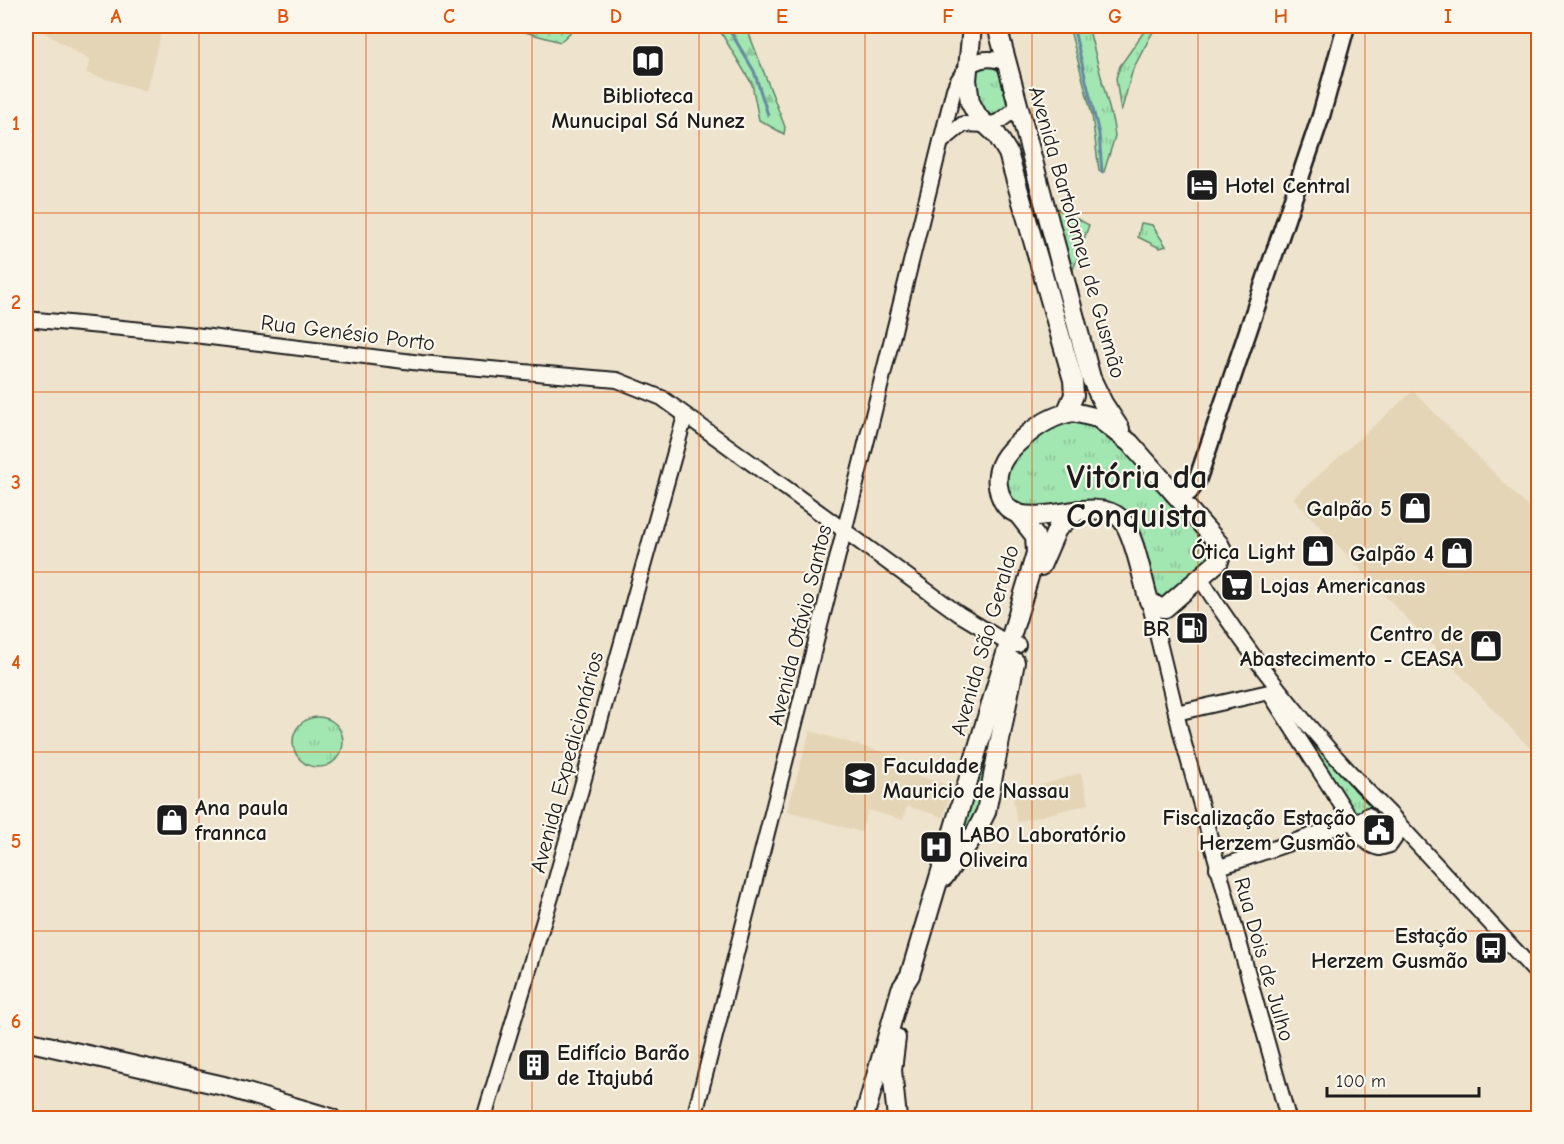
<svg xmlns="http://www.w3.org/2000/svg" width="1564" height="1144" font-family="'Comic Neue',sans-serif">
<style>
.built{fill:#e4d5b7}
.grass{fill:url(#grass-dots);stroke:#5f8167;stroke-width:1.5}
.forest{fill:url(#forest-firs);stroke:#5f8167;stroke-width:1.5}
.park{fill:url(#park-tufts);stroke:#5f8167;stroke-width:1.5}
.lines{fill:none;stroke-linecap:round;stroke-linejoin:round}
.stream{stroke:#688aa2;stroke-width:3}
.tertiary-casing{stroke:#1c1c1c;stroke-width:18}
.secondary-casing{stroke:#1c1c1c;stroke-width:21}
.primary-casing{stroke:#1c1c1c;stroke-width:22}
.tertiary{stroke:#fbf7ec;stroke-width:14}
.secondary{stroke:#fbf7ec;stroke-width:16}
.primary{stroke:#fbf7ec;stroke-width:18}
.grid{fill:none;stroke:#de560d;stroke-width:1.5;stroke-opacity:0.55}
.labels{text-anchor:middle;stroke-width:4.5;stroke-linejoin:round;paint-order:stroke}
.poi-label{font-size:22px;font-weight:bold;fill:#1c1c1c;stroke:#fbf7ec;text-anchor:end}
.street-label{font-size:22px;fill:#1c1c1c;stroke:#fbf7ec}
.town-label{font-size:34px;font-weight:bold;fill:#1c1c1c;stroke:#fbf7ec}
.neatline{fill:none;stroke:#de560d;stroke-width:2}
.grid-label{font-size:20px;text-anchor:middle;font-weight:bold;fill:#de560d}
</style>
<defs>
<pattern id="grass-dots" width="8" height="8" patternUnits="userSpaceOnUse" patternTransform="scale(1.5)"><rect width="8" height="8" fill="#a2e6b2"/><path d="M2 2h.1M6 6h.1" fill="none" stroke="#8bc598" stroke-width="1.8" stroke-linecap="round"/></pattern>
<pattern id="forest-firs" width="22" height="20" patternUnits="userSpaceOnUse" patternTransform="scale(1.5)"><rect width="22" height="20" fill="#a2e6b2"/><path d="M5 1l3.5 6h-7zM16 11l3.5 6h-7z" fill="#8bc598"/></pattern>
<pattern id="park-tufts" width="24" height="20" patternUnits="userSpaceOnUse" patternTransform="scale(1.5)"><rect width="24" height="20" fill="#a2e6b2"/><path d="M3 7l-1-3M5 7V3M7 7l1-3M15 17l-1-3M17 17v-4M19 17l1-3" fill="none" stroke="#8bc598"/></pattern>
</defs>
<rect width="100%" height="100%" fill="#eee3cd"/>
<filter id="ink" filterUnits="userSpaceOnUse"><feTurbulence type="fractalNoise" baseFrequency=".0167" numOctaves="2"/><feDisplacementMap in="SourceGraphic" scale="12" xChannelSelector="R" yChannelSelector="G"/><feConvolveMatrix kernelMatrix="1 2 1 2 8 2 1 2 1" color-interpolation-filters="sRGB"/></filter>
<g filter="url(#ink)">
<g class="built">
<path d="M 33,26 L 163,26 L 146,91 L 86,73 L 90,60 Z"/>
<path d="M 1413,391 L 1538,517 L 1538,757 L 1293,498 Z"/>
<path d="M 810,731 L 900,757 L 897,770 L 952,786 L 943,817 L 907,806 L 903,820 L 868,810 L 861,832 L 787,811 Z"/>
<path d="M 1081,773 L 1089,804 L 1017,822 L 1012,794 Z"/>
</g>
<path class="grass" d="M 504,26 L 577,26 L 560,42 Z"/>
<path class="forest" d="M 717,26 L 746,26 L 785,127 L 784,134 L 759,120 L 752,84 Z"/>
<g class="park">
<path d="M 1069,26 L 1088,26 L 1113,123 L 1115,136 L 1104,172 L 1099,171 L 1092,115 Z"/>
<path d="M 1148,26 L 1156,26 L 1133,69 L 1121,112 L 1116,78 L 1120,66 Z"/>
<path d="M 987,64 L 1000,72 L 1007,106 L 1004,114 L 991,119 L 981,113 L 973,73 L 979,67 Z"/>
<path d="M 1055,207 L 1089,225 L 1072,273 Z"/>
<path d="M 1141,223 L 1152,225 L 1166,246 L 1160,248 L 1138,237 Z"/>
<path d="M 1090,415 L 1222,550 L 1158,607 L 1122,520 L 1017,513 L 999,465 L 1024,437 Z"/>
<circle cx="318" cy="742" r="25"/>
<path d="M 1318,747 L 1373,805 L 1351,818 L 1310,748 Z"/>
<path d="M 997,755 L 991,796 L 954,855 L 974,762 Z"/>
</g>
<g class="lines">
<g class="stream">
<path d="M 727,26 L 754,71 L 768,115"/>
<path d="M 1073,26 L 1099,134 L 1102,172"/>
</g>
<g class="tertiary-casing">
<g id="tertiary">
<path d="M 941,142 L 963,124 L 987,125 L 998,122 L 1017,108"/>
<path d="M 26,319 L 186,334 L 421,363 L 617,380 L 662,398 L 959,614 L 1009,644 L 1018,645"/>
<path d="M 1200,578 C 1256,666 1320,745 1394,818 L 1397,835 L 1390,845 L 1379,848 C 1362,844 1356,828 1368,815"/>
<path d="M 1149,601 L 1182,737 L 1288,1118"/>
<path d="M 1176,713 L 1269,692 L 1362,837"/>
<path d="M 1395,820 L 1538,975"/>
<path d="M 1217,868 L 1360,819"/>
<path d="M 484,1118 L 551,897 L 685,416"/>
<path d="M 694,1118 L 847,520 L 954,89 C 963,66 980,52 1006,63"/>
</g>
</g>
<g class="secondary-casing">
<path id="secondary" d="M 1174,494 L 1189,492 L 1197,481 L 1321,116 L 1346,26"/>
</g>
<g class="primary-casing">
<g id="primary">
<path d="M 972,26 L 967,80 L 970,102 L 978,117 L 997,135 L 1008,153 L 1073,380 L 1074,395 L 1066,413"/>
<path d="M 997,26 L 1091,378 L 1103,403 L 1120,429"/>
<path d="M 1073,412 L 1098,418 L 1130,443 L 1219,544 L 1222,550 L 1219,561 L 1165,608 L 1158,607 L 1149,601 C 1143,582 1134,532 1121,519 C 1088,488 1008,549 998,486 C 995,466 1007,452 1021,440 C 1035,427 1054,415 1073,412 Z"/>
<path d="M 1041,566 L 1057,529 L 1078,510"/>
<path d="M 944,877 L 975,834 L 986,812 L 1015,662"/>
<path d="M 896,1038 L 892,1070 L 897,1118"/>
<path d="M 26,1041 L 224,1086 L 331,1118"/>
<path d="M 864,1118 L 901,989 L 910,975 L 1036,553 L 1035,536 L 1017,513"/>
</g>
</g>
<use href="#tertiary" class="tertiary"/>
<use href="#secondary" class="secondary"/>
<use href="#primary" class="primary"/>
</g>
</g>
<path class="grid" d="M 199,26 L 199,1118M 366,26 L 366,1118M 532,26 L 532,1118M 699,26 L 699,1118M 865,26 L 865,1118M 1032,26 L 1032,1118M 1198,26 L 1198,1118M 1365,26 L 1365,1118M 26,213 L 1538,213M 26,392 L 1538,392M 26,572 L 1538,572M 26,752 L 1538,752M 26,931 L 1538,931"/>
<defs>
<g id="library-square" transform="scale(1.725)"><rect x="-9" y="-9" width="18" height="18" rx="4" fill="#1c1c1c" stroke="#fbf7ec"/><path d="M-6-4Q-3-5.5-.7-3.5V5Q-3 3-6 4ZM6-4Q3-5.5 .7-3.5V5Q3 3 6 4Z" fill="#fff"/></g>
<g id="hotel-square" transform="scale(1.725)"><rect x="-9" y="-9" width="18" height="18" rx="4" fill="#1c1c1c" stroke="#fbf7ec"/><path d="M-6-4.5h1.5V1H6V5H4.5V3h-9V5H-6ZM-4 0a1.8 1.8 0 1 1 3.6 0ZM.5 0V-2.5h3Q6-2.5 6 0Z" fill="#fff"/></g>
<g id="shop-square" transform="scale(1.725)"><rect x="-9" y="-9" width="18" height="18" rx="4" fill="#1c1c1c" stroke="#fbf7ec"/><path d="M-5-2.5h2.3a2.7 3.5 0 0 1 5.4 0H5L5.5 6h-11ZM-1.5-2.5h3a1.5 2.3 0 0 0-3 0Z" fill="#fff"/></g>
<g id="supermarket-square" transform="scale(1.725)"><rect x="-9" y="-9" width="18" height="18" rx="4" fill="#1c1c1c" stroke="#fbf7ec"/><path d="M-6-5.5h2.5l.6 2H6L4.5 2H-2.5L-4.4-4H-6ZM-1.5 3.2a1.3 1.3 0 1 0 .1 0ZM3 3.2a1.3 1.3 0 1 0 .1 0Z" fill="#fff"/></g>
<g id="fuel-square" transform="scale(1.725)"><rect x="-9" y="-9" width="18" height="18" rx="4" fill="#1c1c1c" stroke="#fbf7ec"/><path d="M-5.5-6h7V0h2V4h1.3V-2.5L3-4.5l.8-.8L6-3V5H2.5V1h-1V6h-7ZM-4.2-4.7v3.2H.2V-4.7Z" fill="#fff"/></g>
<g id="university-square" transform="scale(1.725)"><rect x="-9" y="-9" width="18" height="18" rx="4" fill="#1c1c1c" stroke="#fbf7ec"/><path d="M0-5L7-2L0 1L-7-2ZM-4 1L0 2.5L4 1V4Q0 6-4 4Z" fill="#fff"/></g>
<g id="civic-square" transform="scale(1.725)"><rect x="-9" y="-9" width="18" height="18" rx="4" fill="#1c1c1c" stroke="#fbf7ec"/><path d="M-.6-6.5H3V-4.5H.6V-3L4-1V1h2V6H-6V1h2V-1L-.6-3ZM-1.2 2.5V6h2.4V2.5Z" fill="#fff"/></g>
<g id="hospital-square" transform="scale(1.725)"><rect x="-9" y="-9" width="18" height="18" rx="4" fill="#1c1c1c" stroke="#fbf7ec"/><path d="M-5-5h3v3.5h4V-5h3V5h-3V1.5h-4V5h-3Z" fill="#fff"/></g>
<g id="bus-square" transform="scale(1.725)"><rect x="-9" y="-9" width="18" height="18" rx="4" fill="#1c1c1c" stroke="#fbf7ec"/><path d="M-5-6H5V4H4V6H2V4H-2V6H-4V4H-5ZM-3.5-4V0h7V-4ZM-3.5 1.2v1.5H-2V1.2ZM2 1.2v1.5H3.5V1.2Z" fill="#fff"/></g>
<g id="building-square" transform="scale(1.725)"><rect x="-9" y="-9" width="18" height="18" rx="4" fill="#1c1c1c" stroke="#fbf7ec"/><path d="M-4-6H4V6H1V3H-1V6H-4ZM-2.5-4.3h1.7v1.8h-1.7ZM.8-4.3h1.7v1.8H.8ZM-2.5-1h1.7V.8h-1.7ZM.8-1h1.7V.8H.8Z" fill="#fff"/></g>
</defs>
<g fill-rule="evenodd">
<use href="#library-square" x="648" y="61"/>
<use href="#hotel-square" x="1202" y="185"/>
<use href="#shop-square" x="1415" y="508"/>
<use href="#shop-square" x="1318" y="551"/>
<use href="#shop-square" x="1457" y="553"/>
<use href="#supermarket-square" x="1237" y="585"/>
<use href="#fuel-square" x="1192" y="628"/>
<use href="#shop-square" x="1486" y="646"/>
<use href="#university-square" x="860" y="778"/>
<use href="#shop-square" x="172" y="820"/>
<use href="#civic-square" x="1379" y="830"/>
<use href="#hospital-square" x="936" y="847"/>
<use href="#bus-square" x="1491" y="948"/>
<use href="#building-square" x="534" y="1065"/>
</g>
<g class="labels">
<g class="poi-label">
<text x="648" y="103" text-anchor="middle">Biblioteca<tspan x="648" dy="25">Munucipal Sá Nunez</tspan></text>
<text x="1225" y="193" text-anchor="start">Hotel Central</text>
<text x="1392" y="516">Galpão 5</text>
<text x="1295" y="559">Ótica Light</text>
<text x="1434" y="561">Galpão 4</text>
<text x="1260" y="593" text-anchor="start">Lojas Americanas</text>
<text x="1169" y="636">BR</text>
<text x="1463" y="641">Centro de<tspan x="1463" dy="25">Abastecimento - CEASA</tspan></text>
<text x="883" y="773" text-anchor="start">Faculdade<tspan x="883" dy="25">Mauricio de Nassau</tspan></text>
<text x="195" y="815" text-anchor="start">Ana paula<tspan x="195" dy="25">frannca</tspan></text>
<text x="1356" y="825">Fiscalização Estação<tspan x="1356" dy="25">Herzem Gusmão</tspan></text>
<text x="959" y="842" text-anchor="start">LABO Laboratório<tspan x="959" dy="25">Oliveira</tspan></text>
<text x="1468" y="943">Estação<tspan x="1468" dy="25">Herzem Gusmão</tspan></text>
<text x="557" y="1060" text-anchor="start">Edifício Barão<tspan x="557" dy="25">de Itajubá</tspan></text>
</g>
<g class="street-label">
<text transform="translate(1078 232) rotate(74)" y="8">Avenida Bartolomeu de Gusmão</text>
<text transform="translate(348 332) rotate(7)" y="8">Rua Genésio Porto</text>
<text transform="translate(799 625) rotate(-76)" y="8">Avenida Otávio Santos</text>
<text transform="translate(984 640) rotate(-74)" y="8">Avenida São Geraldo</text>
<text transform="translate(566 762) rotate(-75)" y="8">Avenida Expedicionários</text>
<text transform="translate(1265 959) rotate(74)" y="8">Rua Dois de Julho</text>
</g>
<g class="town-label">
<text x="1137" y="488">Vitória da<tspan x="1137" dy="39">Conquista</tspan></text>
</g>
</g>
<rect width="1564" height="1144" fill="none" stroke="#fbf7ec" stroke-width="66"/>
<path d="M1327 1087v9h152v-9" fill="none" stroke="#1c1c1c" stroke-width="3"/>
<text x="1336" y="1087" font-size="18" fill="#1c1c1c" stroke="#fbf7ec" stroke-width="4.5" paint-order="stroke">100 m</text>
<rect x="33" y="33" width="1498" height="1078" class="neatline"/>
<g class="grid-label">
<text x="116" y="23">A</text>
<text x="283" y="23">B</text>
<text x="449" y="23">C</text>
<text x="616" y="23">D</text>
<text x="782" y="23">E</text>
<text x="948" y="23">F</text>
<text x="1115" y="23">G</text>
<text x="1281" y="23">H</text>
<text x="1448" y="23">I</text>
<text x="16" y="130">1</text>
<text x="16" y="309">2</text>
<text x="16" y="489">3</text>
<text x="16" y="669">4</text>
<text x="16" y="848">5</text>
<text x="16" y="1028">6</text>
</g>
</svg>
